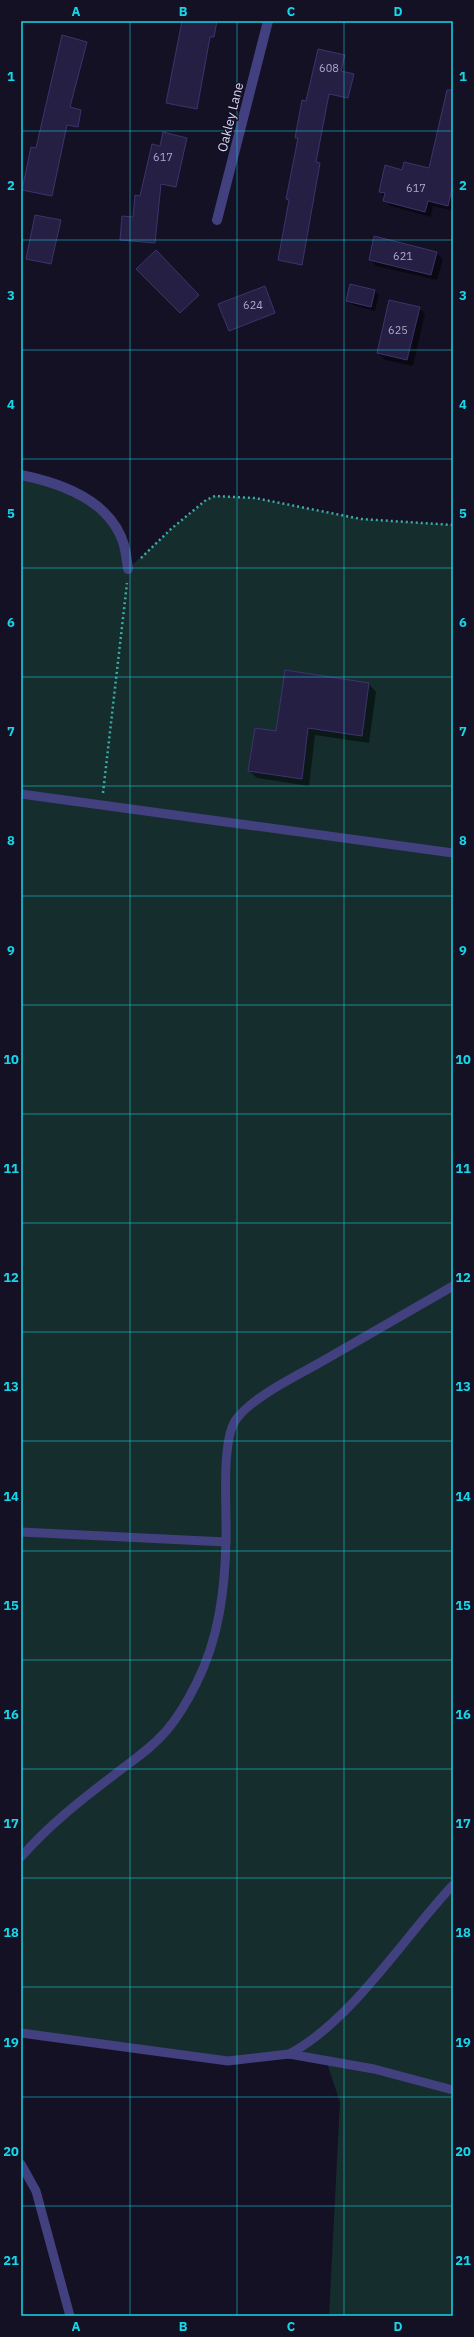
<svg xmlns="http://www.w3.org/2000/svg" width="474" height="2337" font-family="'IBM Plex Sans',sans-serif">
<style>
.green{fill:#152e2d}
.shadow{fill:#0007}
.building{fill:#261f44;stroke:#3e336d}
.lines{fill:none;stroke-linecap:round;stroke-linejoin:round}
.path{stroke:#3bada5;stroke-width:2.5;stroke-dasharray:2 3;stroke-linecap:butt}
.lane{stroke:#42407f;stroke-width:9}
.street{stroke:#42407f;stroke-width:10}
.grid{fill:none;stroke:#16d6ea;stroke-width:1;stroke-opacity:0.55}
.labels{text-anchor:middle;stroke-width:3;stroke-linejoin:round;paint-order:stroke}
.number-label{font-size:11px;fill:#aeaacd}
.street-label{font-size:13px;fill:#dcd8fb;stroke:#141124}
.neatline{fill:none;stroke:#16d6ea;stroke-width:1.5}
.grid-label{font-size:13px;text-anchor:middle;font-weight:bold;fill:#16d6ea}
</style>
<rect width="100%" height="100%" fill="#141124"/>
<path class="green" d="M 21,475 L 66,488 L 115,527 L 128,569 L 171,529 L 206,500 L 215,496 L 255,498 L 361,519 L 453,525 L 453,2316 L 329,2316 L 340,2102 L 326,2060 L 289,2054 L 228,2061 L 21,2033 Z"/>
<g class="shadow">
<path d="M 453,111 L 453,211 L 433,206 L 431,217 L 390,206 L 380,191 L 403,172 L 430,169 Z"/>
<path d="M 436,253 L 443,259 L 437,280 L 376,266 L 370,259 Z"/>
<path d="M 375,291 L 379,295 L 375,311 L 352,305 L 347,301 Z"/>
<path d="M 419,308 L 425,314 L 413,366 L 385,360 L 378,353 Z"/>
<path d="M 369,684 L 376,692 L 369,743 L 315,735 L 309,786 L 257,778 L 249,771 L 277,732 Z"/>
</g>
<g class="building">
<path d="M 182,21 L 217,21 L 214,37 L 210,37 L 197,109 L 166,103 Z"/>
<path d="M 62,35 L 87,42 L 70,107 L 81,110 L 78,127 L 67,125 L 52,196 L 22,190 L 31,147 L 36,148 Z"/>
<path d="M 318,49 L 345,55 L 341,71 L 354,74 L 348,98 L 329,94 L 316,162 L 320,163 L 302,265 L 278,260 L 289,200 L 286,199 L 298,138 L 295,138 L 302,100 L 306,101 Z"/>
<path d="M 447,90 L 453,90 L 453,184 L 448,206 L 428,201 L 425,212 L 383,201 L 385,193 L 379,192 L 385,165 L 402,170 L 404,162 L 429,168 Z"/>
<path d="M 163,132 L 187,138 L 176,187 L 161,184 L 155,243 L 120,240 L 122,216 L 133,217 L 135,195 L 140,196 L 152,144 L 160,146 Z"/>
<path d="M 35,215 L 61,220 L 51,264 L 26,259 Z"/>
<path d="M 374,236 L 437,252 L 431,275 L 369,260 Z"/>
<path d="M 156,250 L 199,295 L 180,313 L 136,269 Z"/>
<path d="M 350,284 L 375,290 L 371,307 L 346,301 Z"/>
<path d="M 265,286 L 275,313 L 229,331 L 218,304 Z"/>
<path d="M 389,300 L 420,307 L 407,360 L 377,353 Z"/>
<path d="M 285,670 L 369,683 L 362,736 L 308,728 L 302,779 L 248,771 L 255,728 L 276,731 Z"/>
</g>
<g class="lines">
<g class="path">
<path d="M 141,558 L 171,529 L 206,500 L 215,496 L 255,498 L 361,519 L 453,525"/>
<path d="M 103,793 L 127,583"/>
</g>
<g class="lane">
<path d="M 21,794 L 453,853"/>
<path d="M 21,1532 L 226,1542"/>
<path d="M 21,1857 C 49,1825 81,1800 114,1775 C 133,1760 152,1748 167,1730 C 179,1716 188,1700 196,1684 C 219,1639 225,1589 226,1540 C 227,1511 221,1444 235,1421 C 250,1398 298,1375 321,1362 C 365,1337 409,1311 453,1286"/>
<path d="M 21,2033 L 228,2061 L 289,2054 L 374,2069 L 453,2090"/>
<path d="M 289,2054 C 351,2022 404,1937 453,1885"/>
<path d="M 21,2164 L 36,2191 L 70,2316"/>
</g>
<g class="street">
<path d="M 217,220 L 268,21"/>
<path d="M 21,475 C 61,483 111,501 124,545 C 126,553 127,561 128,569"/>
</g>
</g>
<path class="grid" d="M 130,21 L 130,2316M 237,21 L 237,2316M 344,21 L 344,2316M 21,131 L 453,131M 21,240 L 453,240M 21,350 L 453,350M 21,459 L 453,459M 21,568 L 453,568M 21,677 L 453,677M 21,786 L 453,786M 21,896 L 453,896M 21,1005 L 453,1005M 21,1114 L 453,1114M 21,1223 L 453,1223M 21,1332 L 453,1332M 21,1441 L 453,1441M 21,1551 L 453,1551M 21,1660 L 453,1660M 21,1769 L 453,1769M 21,1878 L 453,1878M 21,1987 L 453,1987M 21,2097 L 453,2097M 21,2206 L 453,2206"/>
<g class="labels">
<g class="number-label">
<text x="329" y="72">608</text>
<text x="163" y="161">617</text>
<text x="416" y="192">617</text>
<text x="403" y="260">621</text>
<text x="253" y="309">624</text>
<text x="398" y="334">625</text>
</g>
<g class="street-label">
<text transform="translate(230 117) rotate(-76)" y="5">Oakley Lane</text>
</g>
</g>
<rect width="474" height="2337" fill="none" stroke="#141124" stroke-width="44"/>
<rect x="22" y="22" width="430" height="2293" class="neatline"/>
<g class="grid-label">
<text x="76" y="16">A</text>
<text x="183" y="16">B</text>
<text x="291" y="16">C</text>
<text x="398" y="16">D</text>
<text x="11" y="81">1</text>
<text x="463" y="81">1</text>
<text x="11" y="190">2</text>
<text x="463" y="190">2</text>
<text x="11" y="300">3</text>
<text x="463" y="300">3</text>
<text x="11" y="409">4</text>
<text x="463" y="409">4</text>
<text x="11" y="518">5</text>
<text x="463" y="518">5</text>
<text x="11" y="627">6</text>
<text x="463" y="627">6</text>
<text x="11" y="736">7</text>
<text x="463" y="736">7</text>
<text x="11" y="845">8</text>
<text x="463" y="845">8</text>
<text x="11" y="955">9</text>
<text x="463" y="955">9</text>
<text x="11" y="1064">10</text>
<text x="463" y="1064">10</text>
<text x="11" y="1173">11</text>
<text x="463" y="1173">11</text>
<text x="11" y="1282">12</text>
<text x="463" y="1282">12</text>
<text x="11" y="1391">13</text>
<text x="463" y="1391">13</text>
<text x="11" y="1501">14</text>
<text x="463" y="1501">14</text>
<text x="11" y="1610">15</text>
<text x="463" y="1610">15</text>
<text x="11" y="1719">16</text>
<text x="463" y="1719">16</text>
<text x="11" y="1828">17</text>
<text x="463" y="1828">17</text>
<text x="11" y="1937">18</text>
<text x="463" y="1937">18</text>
<text x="11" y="2047">19</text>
<text x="463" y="2047">19</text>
<text x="11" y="2156">20</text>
<text x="463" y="2156">20</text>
<text x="11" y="2265">21</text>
<text x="463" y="2265">21</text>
<text x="76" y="2331">A</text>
<text x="183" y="2331">B</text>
<text x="291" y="2331">C</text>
<text x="398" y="2331">D</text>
</g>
</svg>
